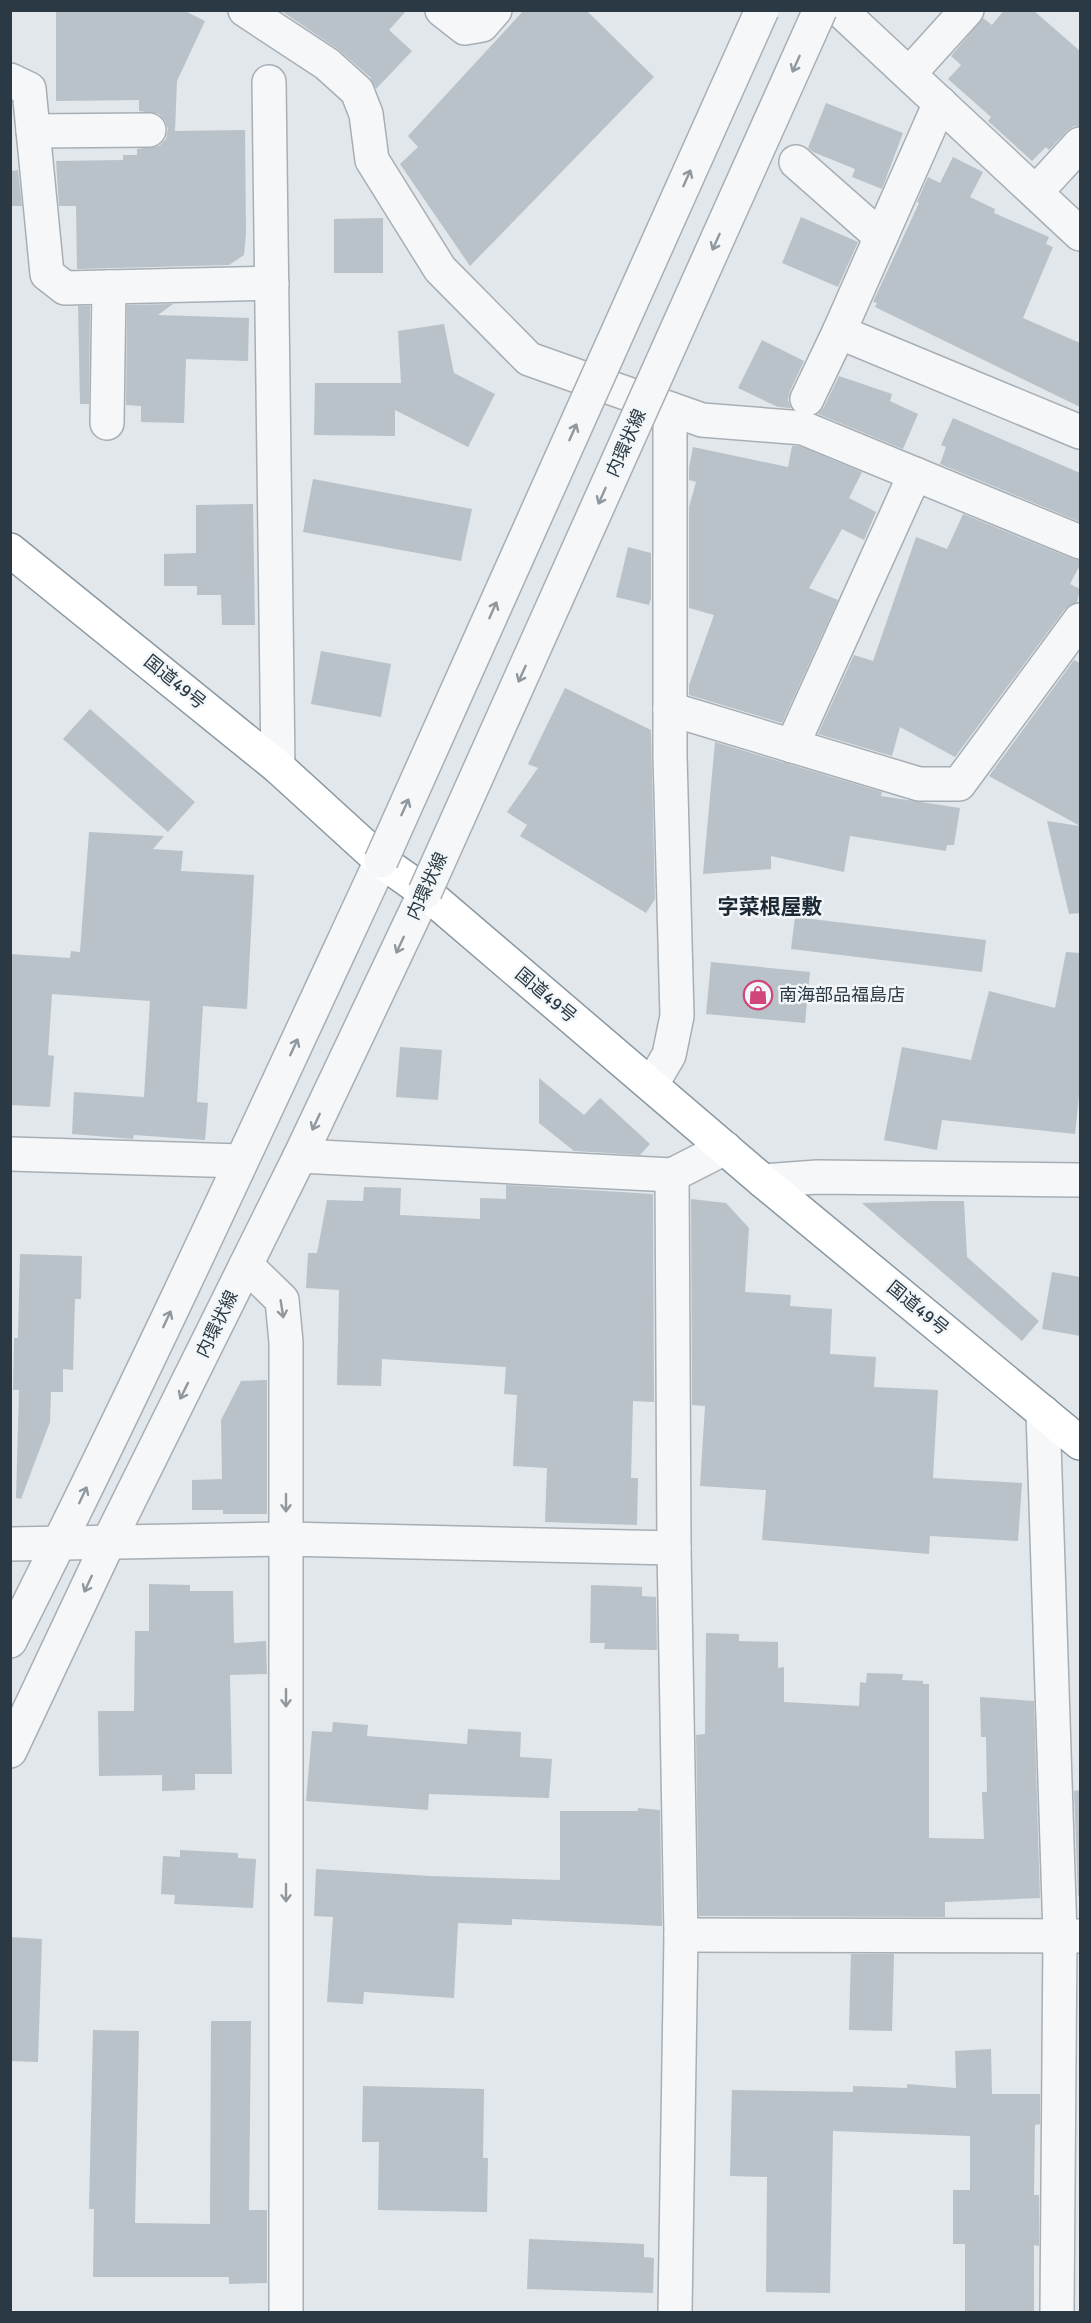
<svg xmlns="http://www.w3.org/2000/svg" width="1091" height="2323" font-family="Signika,'Noto Sans JP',sans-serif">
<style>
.building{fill:#b9c2c8}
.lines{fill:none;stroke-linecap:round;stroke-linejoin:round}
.minor-casing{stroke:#a7afb5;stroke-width:36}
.tertiary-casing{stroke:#a7afb5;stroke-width:36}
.trunk-casing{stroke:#8998a2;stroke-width:36}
.minor{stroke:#f5f7f9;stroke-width:33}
.tertiary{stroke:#f5f7f9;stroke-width:33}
.trunk{stroke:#fff;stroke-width:33}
.tertiary-bridge-casing{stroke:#a7afb5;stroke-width:36;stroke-linecap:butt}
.tertiary-bridge{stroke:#f5f7f9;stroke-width:33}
.oneway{stroke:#90989e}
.labels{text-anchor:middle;stroke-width:5;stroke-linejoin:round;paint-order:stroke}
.street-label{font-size:18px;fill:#2a3943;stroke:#f2f6f8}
.poi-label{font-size:18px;fill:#2a3943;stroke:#f2f6f8;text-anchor:start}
.quarter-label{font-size:21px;font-weight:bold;fill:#1c2934;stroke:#f2f6f8}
</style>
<rect width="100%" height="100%" fill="#e2e7eb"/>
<g class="building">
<path d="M 56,10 L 183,10 L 205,21 L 177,81 L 175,131 L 245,130 L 246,234 L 244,255 L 229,265 L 77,269 L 76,206 L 59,206 L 56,161 L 123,160 L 123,155 L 137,155 L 137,149 L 159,146 L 166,139 L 168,129 L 165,121 L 159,114 L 139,111 L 139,100 L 56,101 Z"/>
<path d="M 280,10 L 407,10 L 389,30 L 412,51 L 376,89 L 370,77 L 339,50 Z"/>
<path d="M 524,10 L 586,10 L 654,77 L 470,266 L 400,164 L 418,147 L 408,136 Z"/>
<path d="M 1004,10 L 1033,10 L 1080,51 L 1080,126 L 1074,126 L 1067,131 L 1049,150 L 1046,147 L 1032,161 L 988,121 L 991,117 L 948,79 L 961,65 L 951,56 L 983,18 L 992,25 Z"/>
<path d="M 826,103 L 903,133 L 882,189 L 852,177 L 855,169 L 813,152 L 808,148 Z"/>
<path d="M 953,157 L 983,172 L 970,197 L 995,209 L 994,213 L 1049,237 L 1046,244 L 1053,247 L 1023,318 L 1080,343 L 1080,407 L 875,307 L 877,303 L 873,302 L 919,203 L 917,202 L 928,177 L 940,183 Z"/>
<path d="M 18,170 L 22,206 L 10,206 L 10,171 Z"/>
<path d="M 801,217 L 858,242 L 838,287 L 782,263 Z"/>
<path d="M 383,218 L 383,273 L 334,273 L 334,219 Z"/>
<path d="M 173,304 L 158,315 L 249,318 L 248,361 L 186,359 L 184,423 L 141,422 L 141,406 L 126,405 L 127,305 Z"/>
<path d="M 78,306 L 90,306 L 89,404 L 80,404 Z"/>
<path d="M 444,324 L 454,373 L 495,394 L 468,447 L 395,410 L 395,436 L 314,435 L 315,383 L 401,383 L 398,331 Z"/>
<path d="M 762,340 L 804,361 L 790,391 L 788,400 L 791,408 L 778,407 L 738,388 Z"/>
<path d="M 839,376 L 892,394 L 890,401 L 918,414 L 903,449 L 818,414 L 824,407 Z"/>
<path d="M 953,418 L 1080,473 L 1080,522 L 940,464 L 946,447 L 941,445 Z"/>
<path d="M 792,446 L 799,446 L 862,472 L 849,498 L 876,512 L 864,540 L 842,529 L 809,588 L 838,600 L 782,723 L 689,695 L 689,685 L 714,615 L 689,608 L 689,507 L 696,482 L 689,480 L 689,468 L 693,447 L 788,467 Z"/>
<path d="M 313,479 L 472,509 L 461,561 L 303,532 Z"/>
<path d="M 253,504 L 255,625 L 222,625 L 221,595 L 197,595 L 197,586 L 164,586 L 164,554 L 196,553 L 196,505 Z"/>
<path d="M 963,514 L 1073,559 L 1080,560 L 1080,565 L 1070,584 L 1080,589 L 1077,602 L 1065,609 L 955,757 L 900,727 L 892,756 L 818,734 L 854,655 L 873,661 L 916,537 L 947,549 Z"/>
<path d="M 628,547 L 651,553 L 651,598 L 649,605 L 616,597 Z"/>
<path d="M 321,651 L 391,664 L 381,717 L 311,704 Z"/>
<path d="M 1074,660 L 1080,663 L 1080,826 L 989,776 Z"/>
<path d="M 565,688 L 651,730 L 655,899 L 646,913 L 520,836 L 527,825 L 507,812 L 538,768 L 528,764 Z"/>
<path d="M 90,709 L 195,802 L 168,832 L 63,739 Z"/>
<path d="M 715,742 L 882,792 L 881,796 L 960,808 L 954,845 L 947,845 L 946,851 L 850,836 L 844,872 L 771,856 L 771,869 L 703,874 Z"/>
<path d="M 1047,821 L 1080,826 L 1080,913 L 1069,914 Z"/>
<path d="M 89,832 L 164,836 L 153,849 L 183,851 L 181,871 L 254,875 L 247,1009 L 203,1006 L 197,1102 L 208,1103 L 205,1140 L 134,1135 L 133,1139 L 72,1134 L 74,1092 L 144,1097 L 150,1001 L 52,994 L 48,1055 L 54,1056 L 50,1107 L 10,1105 L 10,954 L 70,958 L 71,951 L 80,952 Z"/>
<path d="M 795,917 L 986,940 L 982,972 L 791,949 Z"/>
<path d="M 1066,952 L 1080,953 L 1080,1086 L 1075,1134 L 942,1120 L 937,1150 L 884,1140 L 902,1047 L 971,1060 L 989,991 L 1055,1008 Z"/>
<path d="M 711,962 L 810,972 L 805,1023 L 706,1014 Z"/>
<path d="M 400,1047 L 442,1050 L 438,1100 L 396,1097 Z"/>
<path d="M 539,1078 L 584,1115 L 600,1098 L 650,1144 L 640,1155 L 574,1151 L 539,1123 Z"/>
<path d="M 506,1185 L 653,1194 L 654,1402 L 633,1401 L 631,1478 L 638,1478 L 637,1525 L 545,1522 L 547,1468 L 513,1466 L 517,1395 L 504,1394 L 506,1367 L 382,1359 L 381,1386 L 337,1385 L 339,1290 L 306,1288 L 308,1253 L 317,1253 L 327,1200 L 363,1201 L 364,1187 L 401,1188 L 400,1215 L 480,1219 L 480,1198 L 506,1199 Z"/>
<path d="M 691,1199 L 726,1203 L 749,1228 L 745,1292 L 791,1295 L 790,1306 L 832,1309 L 830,1354 L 876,1357 L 874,1387 L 938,1390 L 933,1478 L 1022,1483 L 1018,1541 L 930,1536 L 929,1554 L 762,1540 L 766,1490 L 700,1486 L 705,1406 L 692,1405 Z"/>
<path d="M 933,1201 L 964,1201 L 967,1257 L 1039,1321 L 1022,1341 L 862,1203 Z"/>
<path d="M 20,1254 L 82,1256 L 81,1299 L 75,1299 L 73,1370 L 63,1369 L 63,1392 L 51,1392 L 50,1422 L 21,1499 L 16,1498 L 19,1390 L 13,1390 L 14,1338 L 18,1338 Z"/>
<path d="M 1052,1272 L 1080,1277 L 1080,1336 L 1042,1329 Z"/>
<path d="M 267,1380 L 267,1514 L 223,1514 L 223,1510 L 192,1510 L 192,1480 L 222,1479 L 221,1420 L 241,1381 Z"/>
<path d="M 149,1584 L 190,1585 L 190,1591 L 233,1591 L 234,1643 L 266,1641 L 267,1674 L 230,1675 L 232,1774 L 195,1774 L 195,1790 L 162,1791 L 162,1775 L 99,1776 L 98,1711 L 134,1711 L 135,1631 L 149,1631 Z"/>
<path d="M 591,1585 L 642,1587 L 642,1596 L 656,1597 L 657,1650 L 604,1649 L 605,1643 L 590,1643 Z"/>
<path d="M 706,1633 L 739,1634 L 739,1641 L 778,1642 L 778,1668 L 784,1667 L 784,1702 L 859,1706 L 860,1682 L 866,1683 L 867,1673 L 903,1674 L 902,1680 L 923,1681 L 923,1684 L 929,1684 L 929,1838 L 984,1839 L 982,1792 L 987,1792 L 986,1737 L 981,1737 L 980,1697 L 1034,1701 L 1040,1898 L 945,1902 L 945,1917 L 699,1916 L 696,1735 L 705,1734 Z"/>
<path d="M 333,1722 L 368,1725 L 367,1736 L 467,1744 L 468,1729 L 521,1732 L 520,1757 L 552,1759 L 549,1798 L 429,1794 L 428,1810 L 306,1801 L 312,1731 L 332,1732 Z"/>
<path d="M 1080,1790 L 1080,1896 L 1078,1896 L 1074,1791 Z"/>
<path d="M 638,1808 L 660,1810 L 662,1926 L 512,1919 L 512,1925 L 458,1923 L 454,1998 L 364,1992 L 363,2004 L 327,2002 L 333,1917 L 314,1916 L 316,1869 L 430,1876 L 560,1880 L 560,1811 L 638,1811 Z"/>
<path d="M 180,1850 L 238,1853 L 238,1858 L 256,1859 L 253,1908 L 174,1904 L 175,1895 L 161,1894 L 163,1856 L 180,1857 Z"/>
<path d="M 10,1937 L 42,1939 L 38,2062 L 10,2061 Z"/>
<path d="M 851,1954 L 894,1954 L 892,2031 L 849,2030 Z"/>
<path d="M 211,2021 L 251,2021 L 249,2210 L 267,2210 L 267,2283 L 229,2284 L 229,2277 L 93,2277 L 94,2209 L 89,2209 L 93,2030 L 139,2031 L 135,2223 L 210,2224 Z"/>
<path d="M 991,2049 L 992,2094 L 1040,2094 L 1040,2124 L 1035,2125 L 1034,2195 L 1039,2195 L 1039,2246 L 1034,2245 L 1034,2312 L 965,2312 L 965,2244 L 953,2244 L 953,2190 L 970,2190 L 970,2136 L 833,2131 L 830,2293 L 766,2292 L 767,2177 L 730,2176 L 732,2090 L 853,2092 L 853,2086 L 907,2088 L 907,2084 L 956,2088 L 955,2051 Z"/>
<path d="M 363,2086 L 484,2089 L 483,2158 L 488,2158 L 487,2212 L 378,2210 L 379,2142 L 362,2142 Z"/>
<path d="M 529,2239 L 644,2244 L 644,2257 L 654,2258 L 653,2293 L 527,2289 Z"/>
</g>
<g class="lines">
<g class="minor-casing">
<g id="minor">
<path d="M 245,10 L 327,64 L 357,91 L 366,114 L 372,160 L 440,269 L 529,359 L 702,420 L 803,428 L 1080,542"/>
<path d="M 442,10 L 465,28 L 482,25 L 495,10"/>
<path d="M 840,10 L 1080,234"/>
<path d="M 909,74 L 967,10"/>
<path d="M 10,80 L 29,89 L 47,274 L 65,288 L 272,283"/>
<path d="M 269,82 L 278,767"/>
<path d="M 33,131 L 149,130"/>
<path d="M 796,162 L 881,237"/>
<path d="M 1036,192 L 1080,144"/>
<path d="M 839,332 L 1080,432"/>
<path d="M 807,399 L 839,332 L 940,103"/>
<path d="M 107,423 L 109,287"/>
<path d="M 670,709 L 919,784 L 959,784 L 1080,620"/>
<path d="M 792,746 L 915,474"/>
<path d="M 652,1084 L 669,1055 L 677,1016 L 670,756 L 670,409"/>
<path d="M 10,1154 L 241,1161"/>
<path d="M 300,1156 L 672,1175 L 725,1148"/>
<path d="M 672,1175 L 674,1548 L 681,1935 L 675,2312"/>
<path d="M 763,1181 L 817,1177 L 1080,1180"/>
<path d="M 246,1265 L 282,1300 L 286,1342 L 286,2312"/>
<path d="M 1043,1412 L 1060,1935 L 1057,2312"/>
<path d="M 10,1544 L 286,1539 L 674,1548"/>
<path d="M 681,1935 L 1080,1936"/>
</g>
</g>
<g class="tertiary-casing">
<g id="tertiary">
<path d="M 10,1641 C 140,1384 260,1122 381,861"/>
<path d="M 10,1751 L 109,1541 L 300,1156 L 425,892"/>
</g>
</g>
<g class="trunk-casing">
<path id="trunk" d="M 10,550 L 278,767 L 381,861 L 425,892 L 763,1181 L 1080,1443"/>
</g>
<use href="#minor" class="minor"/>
<use href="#tertiary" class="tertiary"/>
<use href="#trunk" class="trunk"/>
<g class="tertiary-bridge-casing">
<g id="tertiary-bridge">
<path d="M 381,861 L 762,10"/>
<path d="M 425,892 L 820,10"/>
</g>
</g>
<use href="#tertiary-bridge" class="tertiary-bridge"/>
</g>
<defs><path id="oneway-shaft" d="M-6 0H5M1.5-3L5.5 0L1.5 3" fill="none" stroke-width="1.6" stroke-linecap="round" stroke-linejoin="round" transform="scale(1.5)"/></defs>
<g class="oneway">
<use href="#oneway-shaft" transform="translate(796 64) rotate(114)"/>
<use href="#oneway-shaft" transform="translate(687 178) rotate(-66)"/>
<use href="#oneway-shaft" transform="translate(716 242) rotate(114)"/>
<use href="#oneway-shaft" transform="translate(573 432) rotate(-66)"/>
<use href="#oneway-shaft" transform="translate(602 496) rotate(114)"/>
<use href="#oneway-shaft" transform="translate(493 610) rotate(-66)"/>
<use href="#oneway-shaft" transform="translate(522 674) rotate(114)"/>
<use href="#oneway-shaft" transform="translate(405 807) rotate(-66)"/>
<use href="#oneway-shaft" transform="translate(400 945) rotate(115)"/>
<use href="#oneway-shaft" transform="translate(294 1047) rotate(-65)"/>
<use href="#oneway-shaft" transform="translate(316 1122) rotate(115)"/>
<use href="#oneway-shaft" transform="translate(282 1309) rotate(81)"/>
<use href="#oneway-shaft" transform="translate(167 1319) rotate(-65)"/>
<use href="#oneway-shaft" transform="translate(184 1391) rotate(116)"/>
<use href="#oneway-shaft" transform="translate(83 1495) rotate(-65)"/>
<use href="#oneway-shaft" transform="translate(286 1503) rotate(90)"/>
<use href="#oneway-shaft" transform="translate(88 1584) rotate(115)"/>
<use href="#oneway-shaft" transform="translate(286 1698) rotate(90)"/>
<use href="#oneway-shaft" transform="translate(286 1893) rotate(90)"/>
</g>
<defs>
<g id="shop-ring" transform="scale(1.5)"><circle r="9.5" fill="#f2f6f8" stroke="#d1467a" stroke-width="1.5"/><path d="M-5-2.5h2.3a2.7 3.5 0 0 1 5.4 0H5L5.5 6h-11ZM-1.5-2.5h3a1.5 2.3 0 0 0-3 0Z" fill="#d1467a"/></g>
</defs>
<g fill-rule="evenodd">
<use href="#shop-ring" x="758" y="995"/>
</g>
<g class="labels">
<g class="street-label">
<text transform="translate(626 443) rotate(-66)" y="6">内環状線</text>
<text transform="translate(175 682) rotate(39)" y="6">国道49号</text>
<text transform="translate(427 886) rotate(-65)" y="6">内環状線</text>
<text transform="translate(546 995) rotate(40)" y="6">国道49号</text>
<text transform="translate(918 1308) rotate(39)" y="6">国道49号</text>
<text transform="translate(217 1324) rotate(-64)" y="6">内環状線</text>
</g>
<g class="poi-label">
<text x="779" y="1001">南海部品福島店</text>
</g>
<g class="quarter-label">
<text x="770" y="914">字菜根屋敷</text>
</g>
</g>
<rect width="1091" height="2323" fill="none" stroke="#2a3943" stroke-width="24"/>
</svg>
